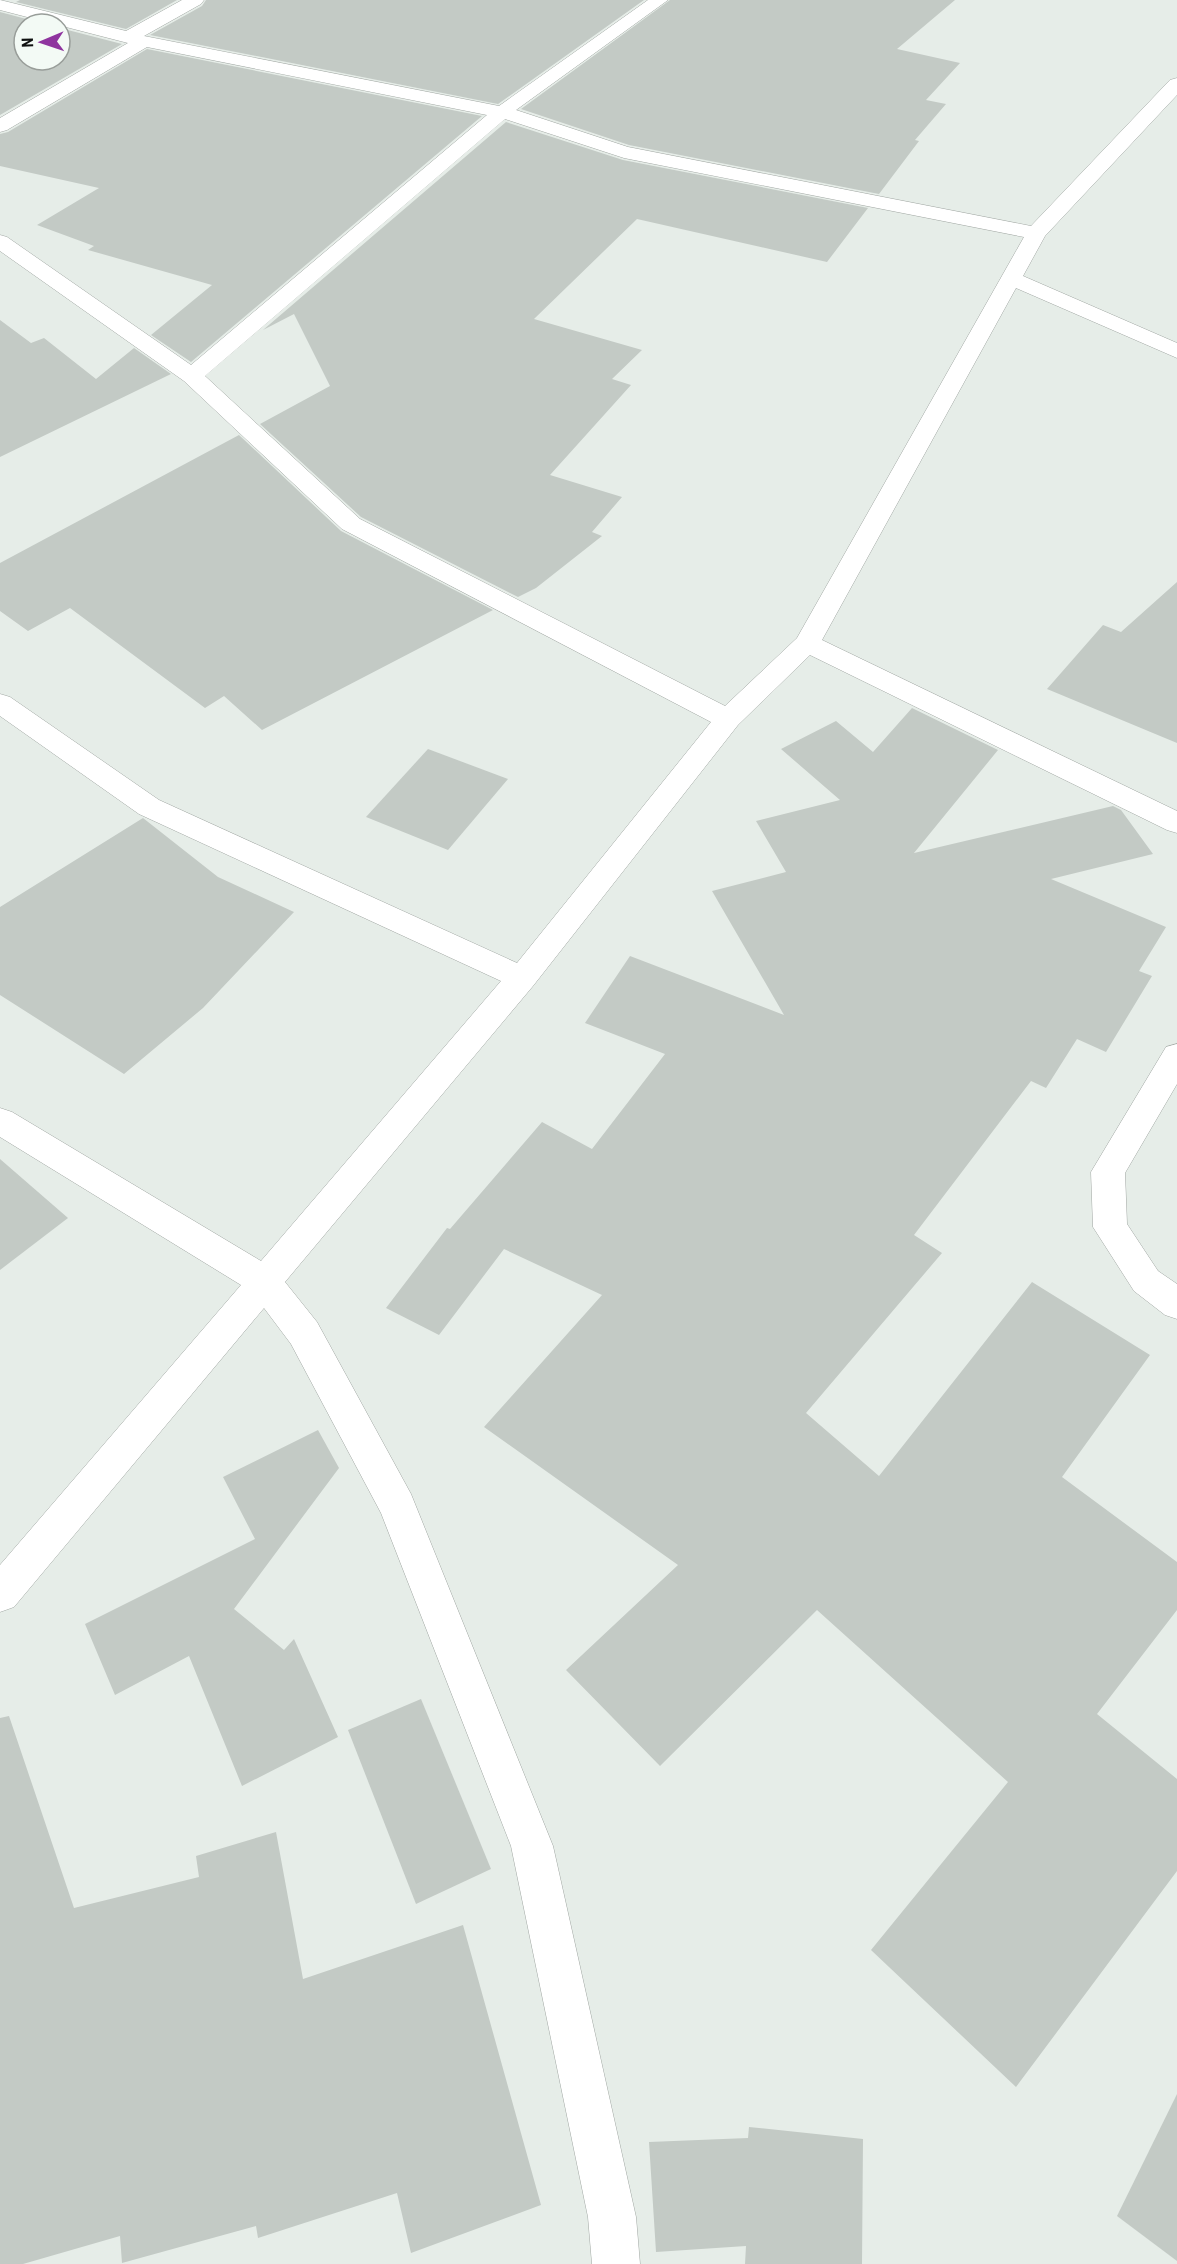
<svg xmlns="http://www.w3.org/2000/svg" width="1177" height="2264" font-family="'Roboto Condensed',sans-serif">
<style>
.building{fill:#c3cac5}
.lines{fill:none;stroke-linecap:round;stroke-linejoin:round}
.minor-casing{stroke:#a1a7a3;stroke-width:1}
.minor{fill:#fff;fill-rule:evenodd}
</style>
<rect width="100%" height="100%" fill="#e6ede8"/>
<g class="building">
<path d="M 20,0 L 177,0 L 126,29 L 16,2 Z"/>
<path d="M 206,0 L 644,0 L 498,104 L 150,35 L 202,6 Z"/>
<path d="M 670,0 L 955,0 L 897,49 L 960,63 L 926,100 L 946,104 L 915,140 L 919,141 L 879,194 L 629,145 L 521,109 Z"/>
<path d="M 0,12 L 45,24 L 24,24 L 24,60 L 60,60 L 60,28 L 122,44 L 0,115 Z"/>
<path d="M 147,49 L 482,116 L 191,362 L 151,335 L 212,285 L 88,250 L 94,246 L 37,225 L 99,188 L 0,166 L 0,134 L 8,132 Z"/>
<path d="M 506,122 L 623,160 L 868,208 L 827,262 L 637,219 L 534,319 L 642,350 L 612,379 L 631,385 L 550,475 L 622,497 L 592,532 L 602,536 L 536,588 L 518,597 L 361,517 L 260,424 L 330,386 L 294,314 L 263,330 Z"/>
<path d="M 0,320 L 31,343 L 44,338 L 96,379 L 134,348 L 171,374 L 0,457 Z"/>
<path d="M 239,435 L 341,531 L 493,610 L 262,730 L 224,696 L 205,708 L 70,608 L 28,631 L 0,611 L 0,563 Z"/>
<path d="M 1177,582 L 1177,743 L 1047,689 L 1103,625 L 1121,632 Z"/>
<path d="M 912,708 L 998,750 L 914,853 L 1113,806 L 1121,810 L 1153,854 L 1051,879 L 1166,927 L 1139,971 L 1152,976 L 1106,1052 L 1077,1039 L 1046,1088 L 1031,1081 L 914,1235 L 942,1253 L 806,1413 L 879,1476 L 1032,1282 L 1150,1355 L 1062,1477 L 1177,1562 L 1177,1610 L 1097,1714 L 1177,1779 L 1177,1871 L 1016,2087 L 871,1950 L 1008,1782 L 817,1610 L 660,1766 L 566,1670 L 678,1565 L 484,1427 L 602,1295 L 504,1249 L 439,1335 L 386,1308 L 447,1228 L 450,1229 L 542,1122 L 592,1149 L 665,1054 L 585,1023 L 630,956 L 784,1015 L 712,891 L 786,872 L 756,821 L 840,800 L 781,749 L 836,721 L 873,752 Z"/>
<path d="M 428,749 L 508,779 L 448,850 L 366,817 Z"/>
<path d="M 143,818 L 218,877 L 294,912 L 203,1008 L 124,1074 L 0,995 L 0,907 Z"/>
<path d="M 0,1159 L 68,1218 L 0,1270 Z"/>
<path d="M 318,1430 L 339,1468 L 234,1609 L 284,1650 L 294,1639 L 338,1737 L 242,1786 L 189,1656 L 115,1695 L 85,1624 L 255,1539 L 223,1477 Z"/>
<path d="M 421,1699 L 491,1869 L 416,1904 L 348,1730 Z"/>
<path d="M 9,1716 L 74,1908 L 199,1877 L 196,1856 L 276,1832 L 303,1979 L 463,1925 L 541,2205 L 411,2253 L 397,2193 L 258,2238 L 256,2226 L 122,2263 L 120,2236 L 23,2264 L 0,2264 L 0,1718 Z"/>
<path d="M 1177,2094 L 1177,2261 L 1117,2216 Z"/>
<path d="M 749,2127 L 863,2139 L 862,2264 L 745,2264 L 746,2246 L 656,2252 L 649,2142 L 748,2138 Z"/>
</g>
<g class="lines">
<g class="minor-casing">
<g id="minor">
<path d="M 0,0 L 126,31 L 182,0 L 204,0 L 201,4 L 144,36 L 499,106 L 648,0 L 668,0 L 516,110 L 628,147 L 1031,226 L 1170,80 L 1177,78 L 1177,95 L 1045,236 L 1023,276 L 1177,343 L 1177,358 L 1016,288 L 822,640 L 1177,811 L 1177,833 L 1167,830 L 810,655 L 738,725 L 533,986 L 285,1282 L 317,1322 L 411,1494 L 553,1846 L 636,2217 L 640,2264 L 592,2264 L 588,2217 L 511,1846 L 381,1513 L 291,1344 L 264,1308 L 14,1607 L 0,1612 L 0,1565 L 241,1285 L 0,1137 L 0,1108 L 12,1112 L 261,1261 L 501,981 L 139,814 L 0,716 L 0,694 L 10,697 L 159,800 L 517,963 L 711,722 L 342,529 L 184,381 L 0,251 L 0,235 L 7,237 L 191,365 L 487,115 L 147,47 L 7,130 L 0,132 L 0,118 L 128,43 L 0,10 ZM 505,119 L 624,158 L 1024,237 L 797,638 L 725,706 L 360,519 L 205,376 Z"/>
<path d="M 1177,1044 L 1177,1084 L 1125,1173 L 1127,1224 L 1158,1271 L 1177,1284 L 1177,1319 L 1165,1315 L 1134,1291 L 1093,1227 L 1091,1172 L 1166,1047 Z"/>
</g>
</g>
<use href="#minor" class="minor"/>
</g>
<g transform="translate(42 42) rotate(268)"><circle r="28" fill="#f3faf5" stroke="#989d99" stroke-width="1.5"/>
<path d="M0-4.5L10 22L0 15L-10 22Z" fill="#8f349f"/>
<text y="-9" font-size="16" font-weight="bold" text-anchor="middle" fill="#0f1110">N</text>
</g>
</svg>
